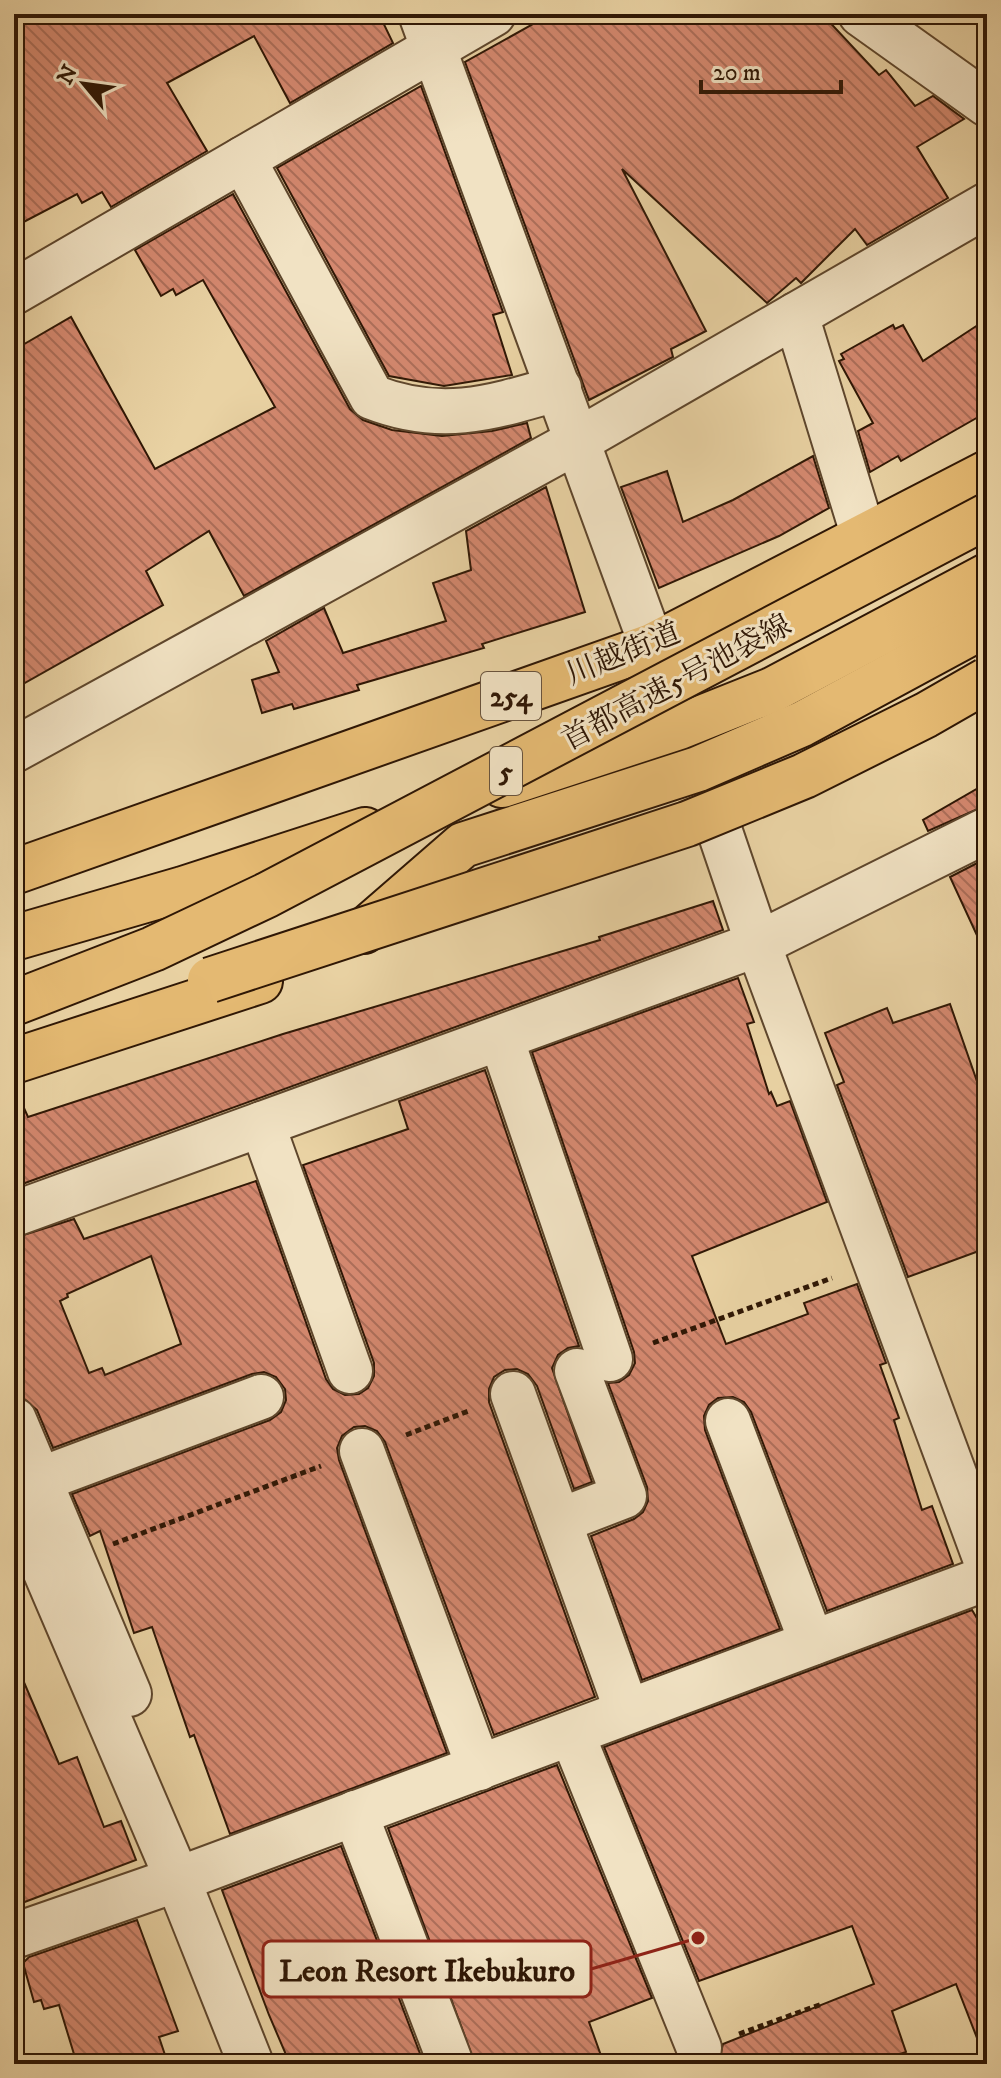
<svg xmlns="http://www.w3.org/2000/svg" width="1001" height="2078" font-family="'IM FELL DW Pica','Noto Serif JP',serif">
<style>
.building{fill:url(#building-back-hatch);stroke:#2f1705;stroke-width:2;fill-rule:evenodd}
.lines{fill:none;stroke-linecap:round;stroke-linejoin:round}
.minor-casing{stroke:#5e462c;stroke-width:48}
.highway-casing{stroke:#2f1705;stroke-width:48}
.path{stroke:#2f1705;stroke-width:5;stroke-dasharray:6 4;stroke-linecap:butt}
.minor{stroke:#f1e2c3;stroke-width:44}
.highway{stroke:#e4b972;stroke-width:44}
.highway-bridge-casing{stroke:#2f1705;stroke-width:48;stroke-linecap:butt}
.highway-bridge{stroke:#e4b972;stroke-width:44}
.labels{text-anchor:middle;stroke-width:6;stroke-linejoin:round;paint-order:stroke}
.shield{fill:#f1e2c3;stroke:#69543e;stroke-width:2}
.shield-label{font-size:28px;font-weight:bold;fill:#2f1705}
.street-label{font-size:30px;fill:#2f1705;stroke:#f1e2c3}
.leader{fill:none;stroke:#8f2418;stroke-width:3}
.callout-dot{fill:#8f2418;stroke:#f1e2c3;stroke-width:3}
.callout{fill:#f1e2c3;stroke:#8f2418;stroke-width:3}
.callout-label{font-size:32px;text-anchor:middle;font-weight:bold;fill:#2f1705}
</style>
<defs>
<pattern id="building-back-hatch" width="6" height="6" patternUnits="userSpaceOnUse" patternTransform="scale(2)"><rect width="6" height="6" fill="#d4886f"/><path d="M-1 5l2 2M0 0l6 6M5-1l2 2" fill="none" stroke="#ac6e59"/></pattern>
</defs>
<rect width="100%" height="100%" fill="#e9d2a3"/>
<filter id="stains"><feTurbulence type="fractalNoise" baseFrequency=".0025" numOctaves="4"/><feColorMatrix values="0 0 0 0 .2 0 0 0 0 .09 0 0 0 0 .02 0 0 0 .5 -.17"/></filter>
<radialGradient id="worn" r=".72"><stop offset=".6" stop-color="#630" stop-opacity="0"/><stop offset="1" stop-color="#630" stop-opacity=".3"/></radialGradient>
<g class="building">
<path d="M 14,14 L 379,14 L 393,43 L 290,103 L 254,36 L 167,83 L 207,151 L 111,207 L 102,192 L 82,203 L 77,194 L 14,227 Z"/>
<path d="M 551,14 L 822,14 L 879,75 L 886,70 L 915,106 L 933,96 L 964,119 L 917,147 L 948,198 L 867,245 L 855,229 L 801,283 L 796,278 L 767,303 L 622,169 L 706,331 L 671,349 L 673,357 L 589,400 L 465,62 Z"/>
<path d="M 421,86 L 503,312 L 493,315 L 512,375 L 444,386 L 389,376 L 277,168 Z"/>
<path d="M 233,194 L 350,409 L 363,420 L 392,430 L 442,436 L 492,431 L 527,423 L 531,438 L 244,596 L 209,531 L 146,571 L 163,605 L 14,689 L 14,350 L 71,317 L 155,469 L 275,407 L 203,280 L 176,295 L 173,289 L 161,296 L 135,250 Z"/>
<path d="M 987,319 L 987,412 L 901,461 L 898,456 L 870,472 L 858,431 L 873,423 L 839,361 L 844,359 L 841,354 L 893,325 L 895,329 L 903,325 L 923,361 Z"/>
<path d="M 813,456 L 829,508 L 779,536 L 659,588 L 621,487 L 667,471 L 683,522 L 733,500 Z"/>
<path d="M 546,487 L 585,612 L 482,644 L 484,648 L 357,685 L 359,690 L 294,709 L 292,704 L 262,713 L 252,680 L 279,672 L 266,641 L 324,608 L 343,653 L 446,621 L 433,583 L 471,570 L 466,531 Z"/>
<path d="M 987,783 L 987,805 L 928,831 L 923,820 Z"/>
<path d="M 987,858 L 987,957 L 950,877 Z"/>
<path d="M 713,901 L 723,930 L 14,1187 L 14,1086 L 28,1117 L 283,1034 L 600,940 L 599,937 Z"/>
<path d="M 738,978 L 754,1022 L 747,1024 L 769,1094 L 771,1092 L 777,1106 L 790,1101 L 827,1202 L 692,1256 L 726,1344 L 808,1314 L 804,1303 L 857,1284 L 886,1363 L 880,1365 L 899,1418 L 894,1420 L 922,1510 L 932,1506 L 953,1564 L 827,1611 L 751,1412 L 744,1402 L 733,1397 L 718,1398 L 709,1405 L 704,1416 L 705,1430 L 780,1629 L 642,1680 L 591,1536 L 634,1519 L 643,1512 L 648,1501 L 647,1487 L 608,1383 L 619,1382 L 629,1375 L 635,1363 L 634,1352 L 532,1052 Z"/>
<path d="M 950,1004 L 987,1110 L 987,1248 L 908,1277 L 837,1085 L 844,1082 L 825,1033 L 887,1008 L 893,1023 Z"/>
<path d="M 485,1070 L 579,1346 L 568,1348 L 558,1355 L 552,1368 L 592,1482 L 574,1489 L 537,1386 L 528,1374 L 517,1369 L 505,1370 L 494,1377 L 489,1389 L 489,1402 L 595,1697 L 494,1735 L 385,1442 L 377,1431 L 365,1426 L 354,1427 L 342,1436 L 337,1448 L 339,1460 L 447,1753 L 230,1834 L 194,1735 L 190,1737 L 152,1627 L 134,1633 L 100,1531 L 90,1536 L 72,1494 L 270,1420 L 281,1412 L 286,1400 L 285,1389 L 276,1377 L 264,1372 L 252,1374 L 53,1448 L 37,1410 L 14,1390 L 14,1238 L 74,1219 L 84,1239 L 256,1181 L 326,1379 L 333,1389 L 345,1395 L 359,1394 L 368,1388 L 374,1376 L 374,1363 L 303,1165 L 408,1129 L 399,1101 ZM 151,1256 L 181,1344 L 105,1375 L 102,1368 L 89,1373 L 60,1301 L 68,1297 L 67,1294 Z"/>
<path d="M 972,1610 L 987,1635 L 987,2055 L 984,2056 L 956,1984 L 892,2011 L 906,2052 L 871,2064 L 718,2064 L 723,2044 L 874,1984 L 852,1926 L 699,1981 L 604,1747 Z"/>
<path d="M 14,1659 L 59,1764 L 77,1757 L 104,1827 L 121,1821 L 136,1860 L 14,1906 Z"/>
<path d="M 557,1765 L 652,1998 L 589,2022 L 604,2064 L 475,2064 L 388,1828 Z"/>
<path d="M 341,1846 L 424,2064 L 290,2064 L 269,2015 L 222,1890 Z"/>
<path d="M 137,1920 L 178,2031 L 159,2037 L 168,2064 L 77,2064 L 59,2005 L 44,2009 L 41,2000 L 34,2002 L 23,1963 L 29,1957 Z"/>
</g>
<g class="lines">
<g class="minor-casing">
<g id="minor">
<path d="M 421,14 L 652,646"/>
<path d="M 861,14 L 987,104"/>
<path d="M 243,159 L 372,397 C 441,424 491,408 559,388"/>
<path d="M 14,292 L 493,14"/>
<path d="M 796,315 L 864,537"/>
<path d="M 14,750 L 579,440 L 987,205"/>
<path d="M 720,832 L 758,944 L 987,1563"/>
<path d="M 501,1038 L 610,1359"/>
<path d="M 262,1124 L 350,1371"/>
<path d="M 14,1214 L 758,944 L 987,830"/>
<path d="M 513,1394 L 627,1711"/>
<path d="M 14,1420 L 129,1694"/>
<path d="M 728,1421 L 812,1643"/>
<path d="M 362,1451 L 479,1768"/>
<path d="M 39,1480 L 261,1397"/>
<path d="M 14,1498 L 177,1878 L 251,2064"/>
<path d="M 559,1521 L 624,1496 L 577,1371"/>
<path d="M 572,1734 L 699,2048"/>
<path d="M 355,1813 L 451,2064"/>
<path d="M 14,1936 L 198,1872 L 987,1578"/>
</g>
</g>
<g class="highway-casing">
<g id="highway">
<path d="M 502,785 L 679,727 L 772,690 L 987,576"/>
<path d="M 14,872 L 652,646 L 987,473"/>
<path d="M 364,931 L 463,845 L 698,769 L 802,724 L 987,624"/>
<path d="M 14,938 L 183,889 L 365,830"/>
<path d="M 14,1061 L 260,981"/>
</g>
</g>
<g class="path">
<path d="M 653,1343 L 832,1278"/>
<path d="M 406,1435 L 471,1410"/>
<path d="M 113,1544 L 321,1466"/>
<path d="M 739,2034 L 822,2004"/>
</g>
<use href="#minor" class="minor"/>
<use href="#highway" class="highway"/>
<g class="highway-bridge-casing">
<g id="highway-bridge">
<path d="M 210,980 L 687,824 L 804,776 L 926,715 L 987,680"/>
<path d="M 14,1003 L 153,949 L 267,895 L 987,516"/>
</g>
</g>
<use href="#highway-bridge" class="highway-bridge"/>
</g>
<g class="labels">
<g class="shield">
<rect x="481" y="672" width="60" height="48" rx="6"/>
<rect x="490" y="747" width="32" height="48" rx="6"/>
</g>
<g class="shield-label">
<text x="511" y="706">254</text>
<text x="506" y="781">5</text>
</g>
<g class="street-label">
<text transform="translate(623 653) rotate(-22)" y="10">川越街道</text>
<text transform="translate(676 682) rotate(-28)" y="10">首都高速5号池袋線</text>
</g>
</g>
<path class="leader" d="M698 1938L591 1969"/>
<circle class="callout-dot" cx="698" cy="1938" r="8"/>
<rect class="callout" x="263" y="1941" width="328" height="56" rx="8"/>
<g class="callout-label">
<text x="427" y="1981">Leon Resort Ikebukuro</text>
</g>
<rect width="1001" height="2078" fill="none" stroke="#e9d2a3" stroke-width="48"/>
<rect x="16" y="16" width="969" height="2046" fill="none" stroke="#2f1705" stroke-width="4"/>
<rect x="24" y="24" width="953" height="2030" fill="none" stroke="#2f1705" stroke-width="2"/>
<g transform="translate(84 84) rotate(299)" stroke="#f1e2c3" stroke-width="6" paint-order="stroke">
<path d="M0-6L14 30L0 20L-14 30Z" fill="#2f1705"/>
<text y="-12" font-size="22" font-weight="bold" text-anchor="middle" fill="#2f1705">N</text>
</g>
<path d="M701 80v12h140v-12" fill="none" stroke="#2f1705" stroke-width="4"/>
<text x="713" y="80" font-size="24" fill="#2f1705" stroke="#f1e2c3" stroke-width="6" paint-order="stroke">20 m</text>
<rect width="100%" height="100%" filter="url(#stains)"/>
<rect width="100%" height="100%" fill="url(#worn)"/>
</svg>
